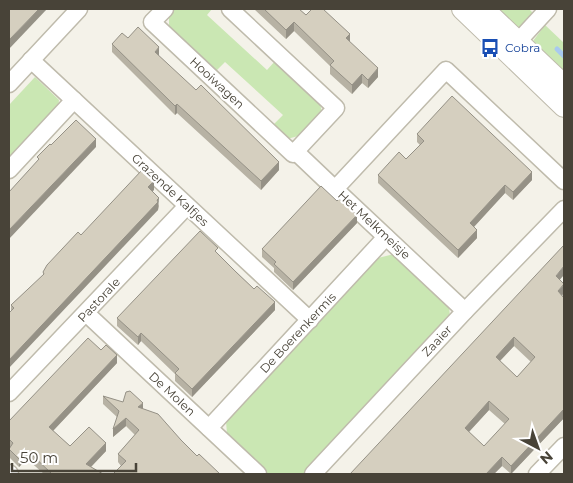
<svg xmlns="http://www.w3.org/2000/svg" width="573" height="483" font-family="Montserrat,sans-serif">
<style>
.green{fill:#cae7b3}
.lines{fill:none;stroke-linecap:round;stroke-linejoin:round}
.stream{stroke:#a8c9ef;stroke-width:5}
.minor-casing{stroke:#bfbbac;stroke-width:19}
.tertiary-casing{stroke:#bfbbac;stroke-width:22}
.minor{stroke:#fff;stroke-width:16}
.tertiary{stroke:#fff;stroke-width:20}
.wall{fill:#b7b2a4;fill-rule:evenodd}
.shaded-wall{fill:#959186}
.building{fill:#d5cfbf;stroke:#959186;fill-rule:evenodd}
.labels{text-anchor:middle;stroke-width:4.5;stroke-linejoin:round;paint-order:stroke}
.transit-label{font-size:12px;fill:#164399;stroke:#fff;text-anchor:start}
.street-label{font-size:12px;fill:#484338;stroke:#fff}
</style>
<rect width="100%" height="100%" fill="#f4f2e9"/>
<g class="green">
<path d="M 175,9 L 212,9 L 207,15 L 267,70 L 276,60 L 319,100 L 322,112 L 302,135 L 287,139 L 272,126 L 283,115 L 225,62 L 216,71 L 169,27 L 169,16 Z"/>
<path d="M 490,9 L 529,9 L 535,15 L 521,28 L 516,28 Z"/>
<path d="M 545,25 L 564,43 L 564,79 L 533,46 L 533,41 Z"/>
<path d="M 35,77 L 59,100 L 58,109 L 9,161 L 9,105 Z"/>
<path d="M 394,254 L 449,304 L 450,319 L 303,474 L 268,474 L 227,435 L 226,420 L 378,258 Z"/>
</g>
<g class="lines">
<path class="stream" d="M 557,49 L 564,56"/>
<g class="minor-casing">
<g id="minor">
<path d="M 165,9 L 152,22 L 293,154 L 336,108 L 230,9"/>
<path d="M 510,50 L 548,9"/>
<path d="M 31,60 L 310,320"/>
<path d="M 9,84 L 79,9"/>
<path d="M 295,151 L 335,189"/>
<path d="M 9,170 L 74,100"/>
<path d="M 465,311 L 335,189 L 446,70 L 564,181"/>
<path d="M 87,314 L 258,474"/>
<path d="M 9,393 L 187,206"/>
<path d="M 209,428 L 386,237"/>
<path d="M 9,473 L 10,474"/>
<path d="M 313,474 L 465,311 L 564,209"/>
<path d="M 537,474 L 564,446"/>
</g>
</g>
<g class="tertiary-casing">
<g id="tertiary">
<path d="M 462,9 L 564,107"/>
<path d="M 484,9 L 564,85"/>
</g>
</g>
<use href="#minor" class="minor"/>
<use href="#tertiary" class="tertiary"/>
</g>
<g class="wall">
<path d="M 254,9 L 299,9 L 306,15 L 350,42 L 378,77 L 368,88 L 362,83 L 352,94 L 330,74 L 330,66 L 294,31 L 286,39 Z"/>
<path d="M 128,38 L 159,56 L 279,170 L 261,190 L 177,113 L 175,115 L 112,52 L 112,44 Z"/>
<path d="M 417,134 L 532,180 L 513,200 L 505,193 L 474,227 L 477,238 L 458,258 L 378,183 L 378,175 L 406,159 L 420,145 L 417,142 Z"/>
<path d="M 154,190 L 152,191 L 159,206 L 158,210 L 11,311 L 11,305 L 43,276 L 43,272 L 81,235 Z"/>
<path d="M 357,223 L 293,290 L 274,272 L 274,268 L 262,257 L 262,249 Z"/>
<path d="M 218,254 L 275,310 L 192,397 L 175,381 L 175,374 L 141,341 L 138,345 L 117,326 L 117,318 Z"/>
<path d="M 560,280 L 564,284 L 564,293 L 562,295 L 564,298 L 564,418 L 511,474 L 502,466 L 494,474 L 350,474 ZM 514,346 L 531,362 L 517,377 L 500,361 ZM 489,410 L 505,424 L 484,446 L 469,432 Z"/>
<path d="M 101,350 L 117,363 L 53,431 L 70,446 L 106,451 L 91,467 L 103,474 L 44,474 L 27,459 L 19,467 L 9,457 L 9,421 Z"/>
<path d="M 103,396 L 143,409 L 181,440 L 197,456 L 121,466 L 118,462 L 118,454 L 135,435 L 126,426 L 113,437 L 117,417 L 103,404 Z"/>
</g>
<g class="shaded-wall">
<path d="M 39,9 L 47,9 L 9,49 L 9,40 Z"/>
<path d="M 294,22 L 294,31 L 286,39 L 286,30 Z"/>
<path d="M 350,34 L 350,42 L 346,38 Z"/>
<path d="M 159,47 L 159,56 L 155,52 Z"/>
<path d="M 378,68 L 378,77 L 368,88 L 368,80 Z"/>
<path d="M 362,74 L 362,83 L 352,94 L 352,85 Z"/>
<path d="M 177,104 L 177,113 L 175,115 L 175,106 Z"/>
<path d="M 96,139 L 96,147 L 9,239 L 9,230 Z"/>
<path d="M 279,162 L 279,170 L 261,190 L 261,181 Z"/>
<path d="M 532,172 L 532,180 L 513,200 L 513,192 Z"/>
<path d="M 154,181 L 154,190 L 148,196 L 148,187 Z"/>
<path d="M 505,185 L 505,193 L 470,231 L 470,223 Z"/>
<path d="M 159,198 L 158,210 L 9,368 L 9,360 Z"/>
<path d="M 357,215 L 357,223 L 293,290 L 293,282 Z"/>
<path d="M 477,230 L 477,238 L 458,258 L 458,250 Z"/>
<path d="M 564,266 L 564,275 L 556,284 L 556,276 Z"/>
<path d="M 564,285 L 564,293 L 558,300 L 558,291 Z"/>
<path d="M 275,302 L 275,310 L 192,397 L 192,389 Z"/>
<path d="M 141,333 L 141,341 L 138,345 L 138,337 Z"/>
<path d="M 514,337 L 514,346 L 496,365 L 496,357 Z"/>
<path d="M 117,355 L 117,363 L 49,435 L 49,427 Z"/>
<path d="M 489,401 L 489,410 L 465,436 L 465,428 Z"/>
<path d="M 143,403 L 143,411 L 138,407 Z"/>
<path d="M 564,409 L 564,418 L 511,474 L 511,466 Z"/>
<path d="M 126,418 L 126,426 L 113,437 L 113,429 Z"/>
<path d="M 106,443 L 106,451 L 86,472 L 86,464 Z"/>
<path d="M 27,450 L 27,459 L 19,467 L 19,459 Z"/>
<path d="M 502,457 L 502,466 L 494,474 L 486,474 Z"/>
</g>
<g class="building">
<path d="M 9,9 L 39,9 L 9,40 Z"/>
<path d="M 264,9 L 299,9 L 306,15 L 312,9 L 323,9 L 350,34 L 346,38 L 378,68 L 368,80 L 362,74 L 352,85 L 330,65 L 334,61 L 294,22 L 286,30 Z"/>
<path d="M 138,27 L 159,47 L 155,52 L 196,90 L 201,85 L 279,162 L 261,181 L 177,104 L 175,106 L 112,44 L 122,33 L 128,38 Z"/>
<path d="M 452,96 L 532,172 L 513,192 L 505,185 L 470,223 L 477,230 L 458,250 L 378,175 L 399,152 L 406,159 L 424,141 L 417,134 Z"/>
<path d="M 76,120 L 96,139 L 9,230 L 9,192 L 39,159 L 37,157 L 50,144 L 51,145 Z"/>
<path d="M 142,170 L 154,181 L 148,187 L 159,198 L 157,200 L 158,202 L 9,360 L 9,313 L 14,308 L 11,305 L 44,274 L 43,272 L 47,265 L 78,232 L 81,235 Z"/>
<path d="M 321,186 L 337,201 L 339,199 L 357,215 L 293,282 L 274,264 L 276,262 L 262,249 Z"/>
<path d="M 200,231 L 218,248 L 215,251 L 236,272 L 254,289 L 257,286 L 275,302 L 192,389 L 175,373 L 179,369 L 141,333 L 138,337 L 117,318 Z"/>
<path d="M 564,245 L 564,266 L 556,276 L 564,284 L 558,291 L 564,298 L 564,409 L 511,466 L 502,457 L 486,474 L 350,474 ZM 514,337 L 535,357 L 517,377 L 496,357 ZM 489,401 L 509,419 L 484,446 L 465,428 Z"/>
<path d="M 88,338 L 101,350 L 106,345 L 117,355 L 49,427 L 70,446 L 89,427 L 106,443 L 86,464 L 103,474 L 52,474 L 27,450 L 19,459 L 9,449 L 13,443 L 9,439 L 9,421 Z"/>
<path d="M 130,391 L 143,403 L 138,407 L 158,414 L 181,440 L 197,456 L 199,454 L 220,474 L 113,474 L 126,461 L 118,454 L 139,430 L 126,418 L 113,429 L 119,411 L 103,396 L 123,402 L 126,392 Z"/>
</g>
<defs>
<g id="bus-bare" transform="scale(1.5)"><path d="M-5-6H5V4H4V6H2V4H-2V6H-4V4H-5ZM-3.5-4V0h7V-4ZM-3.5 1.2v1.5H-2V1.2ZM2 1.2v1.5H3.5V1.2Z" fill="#1a4fb4" stroke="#fff" stroke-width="2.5" paint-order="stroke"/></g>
</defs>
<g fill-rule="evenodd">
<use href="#bus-bare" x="490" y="48"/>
</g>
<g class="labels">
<g class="transit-label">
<text x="505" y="52">Cobra</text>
</g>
<g class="street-label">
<text transform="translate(217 83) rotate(43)" y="4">Hooiwagen</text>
<text transform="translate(170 190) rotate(43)" y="4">Grazende Kalfjes</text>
<text transform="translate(374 225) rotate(43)" y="4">Het Melkmeisje</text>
<text transform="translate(99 300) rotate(-47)" y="4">Pastorale</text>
<text transform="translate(298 333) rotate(-47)" y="4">De Boerenkermis</text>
<text transform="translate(437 341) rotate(-47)" y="4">Zaaier</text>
<text transform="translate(172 394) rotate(43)" y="4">De Molen</text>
</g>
</g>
<rect width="573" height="483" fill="none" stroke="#484338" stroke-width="20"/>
<g transform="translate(538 448) rotate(139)" stroke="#ffffff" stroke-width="4" paint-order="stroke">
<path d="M0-4L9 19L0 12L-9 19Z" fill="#484338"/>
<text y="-8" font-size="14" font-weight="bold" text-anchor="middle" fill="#484338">N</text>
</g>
<path d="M12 463v8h124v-8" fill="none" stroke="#484338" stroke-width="2.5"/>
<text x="20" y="463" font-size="15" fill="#484338" stroke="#ffffff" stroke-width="4" paint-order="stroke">50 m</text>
</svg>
